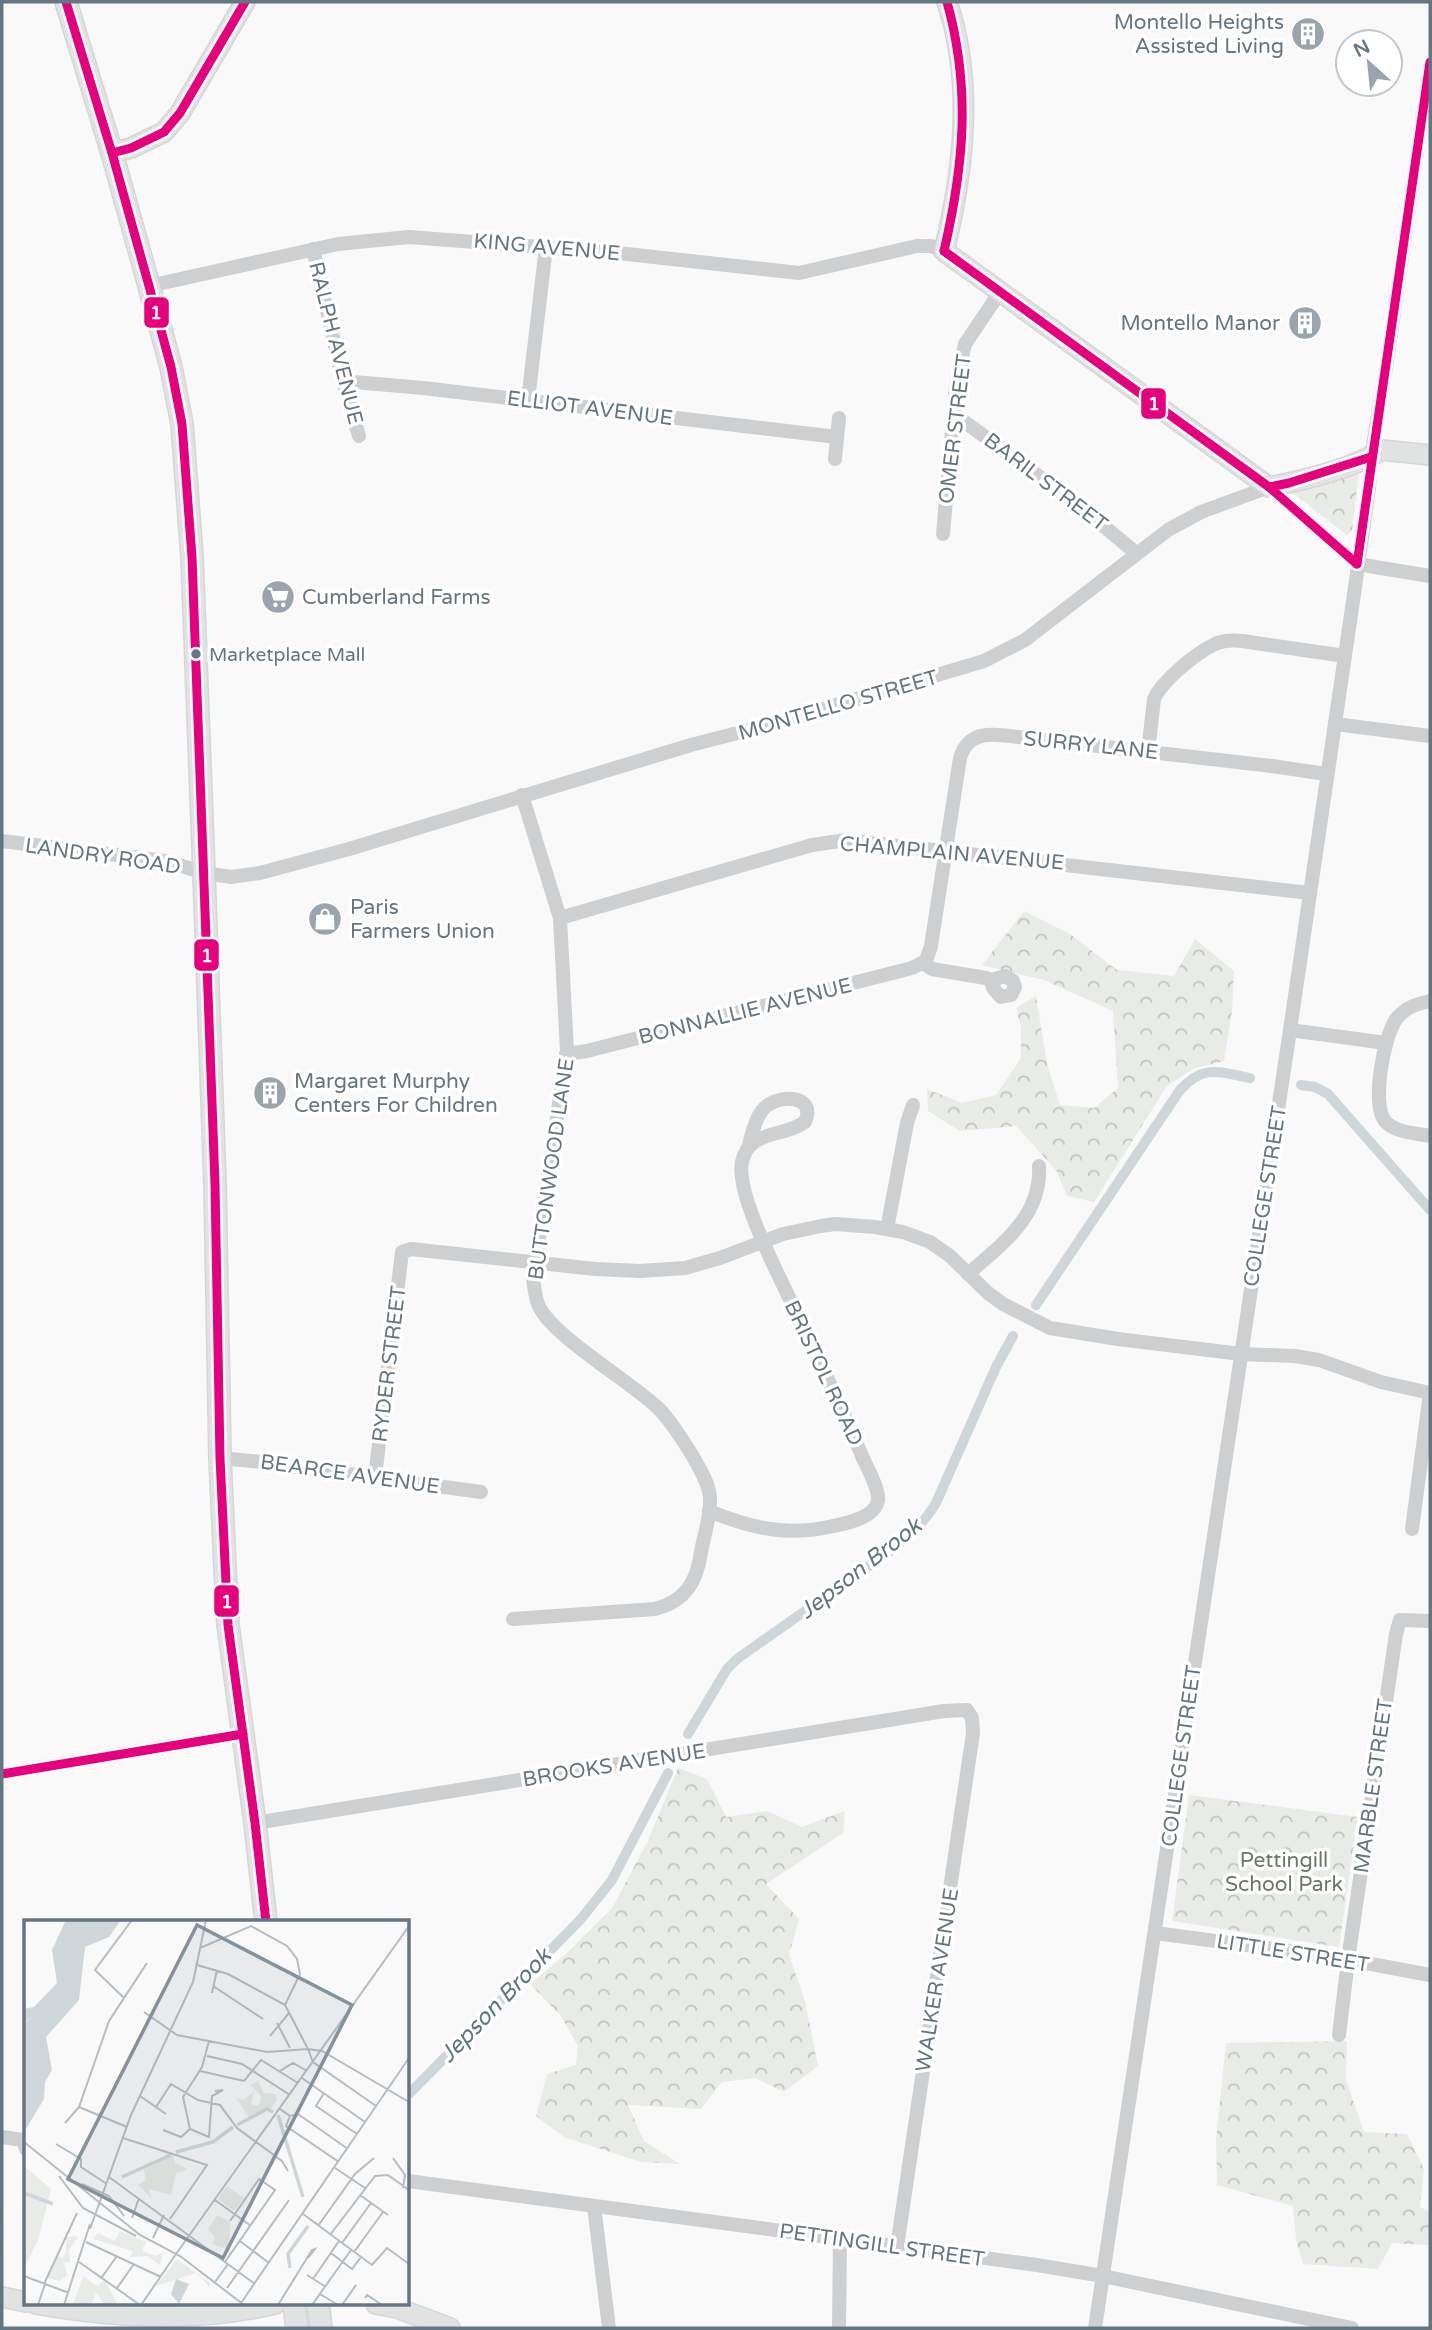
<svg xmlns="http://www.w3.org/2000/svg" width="1432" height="2330" font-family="'Varela Round',sans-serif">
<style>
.forest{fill:url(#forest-crowns)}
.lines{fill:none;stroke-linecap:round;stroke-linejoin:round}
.canal{stroke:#ced6d9;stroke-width:10}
.major-casing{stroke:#d5d6d7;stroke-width:22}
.highway-casing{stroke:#d5d6d6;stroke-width:24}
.minor{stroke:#cecfd0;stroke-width:14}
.major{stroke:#e1e2e2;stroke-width:19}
.highway{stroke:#e1e2e2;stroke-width:21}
.bus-1-casing{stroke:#fff;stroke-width:14}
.bus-1{stroke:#e5007d;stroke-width:9}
.bus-dot{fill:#657683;stroke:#fff;stroke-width:2.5}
.labels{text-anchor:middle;stroke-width:7;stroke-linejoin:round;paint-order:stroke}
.bus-label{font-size:19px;fill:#657683;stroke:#fff;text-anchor:start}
.poi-label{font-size:21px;fill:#657683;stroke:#fff;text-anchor:start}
.street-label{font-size:21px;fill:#657683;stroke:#fff}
.park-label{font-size:21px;fill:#687a64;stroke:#fff}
.water-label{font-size:23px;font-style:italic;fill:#60757c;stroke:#fff}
.inset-river{fill:none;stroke:#ced6d9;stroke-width:3.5}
.inset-road{fill:none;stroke:#b5bdc3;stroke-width:2}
.view{fill:#84929c;fill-opacity:0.15;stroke:#84929c;stroke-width:3.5}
.inset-edge{fill:none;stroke:#657683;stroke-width:3.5}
.line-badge{stroke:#fff;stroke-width:2.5}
.badge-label{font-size:19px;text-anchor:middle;font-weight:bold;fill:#fff}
</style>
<defs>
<pattern id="forest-crowns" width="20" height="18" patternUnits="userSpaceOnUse" patternTransform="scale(1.75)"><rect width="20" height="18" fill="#e8ebe6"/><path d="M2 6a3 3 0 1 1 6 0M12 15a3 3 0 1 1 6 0" fill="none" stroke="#c0c3c0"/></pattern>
</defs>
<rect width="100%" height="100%" fill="#f9f9f9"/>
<g class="forest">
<path d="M 1359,472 L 1352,530 L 1347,535 L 1294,494 L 1293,490 Z"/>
<path d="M 1024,911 L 1070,934 L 1117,970 L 1174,976 L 1195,939 L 1234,971 L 1232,1012 L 1224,1061 L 1195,1068 L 1167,1086 L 1094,1202 L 1067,1196 L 1056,1170 L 1016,1126 L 960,1131 L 928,1111 L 927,1089 L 962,1103 L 996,1095 L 1021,1058 L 1021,1027 L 1016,1008 L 1036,996 L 1047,1064 L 1060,1105 L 1094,1108 L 1118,1088 L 1113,1011 L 1044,980 L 982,965 Z"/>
<path d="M 678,1768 L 707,1779 L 726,1817 L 767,1811 L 802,1827 L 845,1811 L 843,1833 L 766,1884 L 799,1919 L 789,1955 L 805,2001 L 818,2066 L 784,2092 L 755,2078 L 722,2082 L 701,2109 L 628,2105 L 644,2141 L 680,2164 L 641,2162 L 564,2137 L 536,2116 L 547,2074 L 576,2065 L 578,2046 L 561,2016 L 530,1984 L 566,1954 L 612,1908 L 647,1843 Z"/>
<path d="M 1189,1795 L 1358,1817 L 1339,1947 L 1172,1921 Z"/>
<path d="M 1347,2041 L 1346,2080 L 1364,2132 L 1407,2134 L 1424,2169 L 1420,2207 L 1430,2212 L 1430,2245 L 1392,2243 L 1378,2269 L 1303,2264 L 1296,2239 L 1293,2206 L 1217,2185 L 1216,2139 L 1226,2043 Z"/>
</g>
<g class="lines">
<g class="canal">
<path d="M 1301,1085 L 1315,1087 L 1328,1094 L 1430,1210"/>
<path d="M 1036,1305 L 1180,1090 C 1204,1064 1219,1072 1250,1078"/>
<path d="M 688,1734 L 727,1669 L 737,1659 L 886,1554 C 906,1539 923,1525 936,1503 L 996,1367 L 1013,1336"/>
<path d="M 408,2095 L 581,1919 L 612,1880 L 668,1773"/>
</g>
<g class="major-casing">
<g id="major">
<path d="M 947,2 C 974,82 964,170 944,251 L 1269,487 C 1305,480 1352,469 1382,450 L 1430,455"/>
<path d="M 112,153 L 131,148 L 164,132 L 180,113 L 245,2"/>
<path d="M 2,2297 L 26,2302"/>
<path d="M 36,2304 C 114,2318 197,2323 275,2304"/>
<path d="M 376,2304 L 397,2308 L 450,2328"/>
</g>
</g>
<g class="highway-casing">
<g id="highway">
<path d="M 66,2 L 112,153 L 149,286 L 171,367 L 182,424 L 192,557 L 204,873 L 215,1184 L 220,1458 L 225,1567 L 228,1625 L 255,1823 L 266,1922"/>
<path d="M 294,2304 L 297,2328"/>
<path d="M 318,2304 L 321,2328"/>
</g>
</g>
<g class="minor">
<path d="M 313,249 L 343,381 L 359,436"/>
<path d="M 149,286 L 338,244 L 409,237 L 618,253 L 799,273 L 917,246 L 931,246 L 944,251"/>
<path d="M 343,381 L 423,388 L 837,437"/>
<path d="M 528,400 L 546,247"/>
<path d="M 954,414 L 1082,508 L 1136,553"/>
<path d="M 835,459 L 839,418"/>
<path d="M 943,534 L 956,384 L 965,344 L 1000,292"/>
<path d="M 1335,724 L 1430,736"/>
<path d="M 1148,752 L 1154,699 C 1163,680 1196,653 1215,644 C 1224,640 1233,640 1242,641 L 1345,656"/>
<path d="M 2,841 L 166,861 L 204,873 L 231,877 L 260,873 L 349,849 L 691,745 L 776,723 L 984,661 L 1025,640 L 1168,530 L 1201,512 L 1269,487 L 1357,564 L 1430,576"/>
<path d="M 560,918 L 812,845 L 846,840 L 1310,893"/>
<path d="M 923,963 L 932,969 L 986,978 L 991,980 L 993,988 L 1001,997 L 1011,995 L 1015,987 L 1013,981 L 1005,976 L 995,979"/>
<path d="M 1430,1001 C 1417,1004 1406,1007 1397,1018 C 1384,1034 1371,1104 1385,1121 C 1395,1133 1416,1133 1430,1136"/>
<path d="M 1290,1030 L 1386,1043"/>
<path d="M 566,1054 L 587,1051 L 912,968 L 926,961 L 931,946 L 960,758 C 970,725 1001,736 1028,738 L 1272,766 L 1326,774"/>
<path d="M 887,1229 L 907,1123 L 913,1105"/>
<path d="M 968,1274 C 1002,1244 1042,1216 1039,1166"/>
<path d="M 220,1458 L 261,1462 L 481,1492"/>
<path d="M 375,1477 L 402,1252 L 411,1249 L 595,1269 L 640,1271 L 685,1268 L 720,1258 L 783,1234 L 821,1226 L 835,1224 L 875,1227 L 903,1232 L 930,1242 L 950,1256 L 988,1293 L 1003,1304 L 1050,1328 L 1118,1339 L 1241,1354 L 1295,1356 L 1319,1360 L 1381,1382 L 1430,1393"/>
<path d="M 709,1511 C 751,1528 787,1537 833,1526 C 847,1523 874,1518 878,1501 C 880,1491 867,1467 862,1456 C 843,1409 820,1362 798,1316 C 783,1283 735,1195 742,1162 C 749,1129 783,1138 805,1122 C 818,1093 773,1093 761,1112 C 754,1122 752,1134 749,1145"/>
<path d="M 1412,1529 L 1430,1393"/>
<path d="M 513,1619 L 655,1609 C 686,1601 697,1581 701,1552 C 704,1535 711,1516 710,1499 C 710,1485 699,1467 692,1455 C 682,1439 672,1422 658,1408 C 631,1382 549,1334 538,1304 C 535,1296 534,1286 533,1278 L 567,1051 L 560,918 L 522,795"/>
<path d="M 2,1774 L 243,1734"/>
<path d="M 255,1823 L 944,1711 L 967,1710 L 972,1718 L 973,1733 L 897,2247"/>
<path d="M 1155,1933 L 1328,1956 L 1430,1975"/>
<path d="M 1339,2035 L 1348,1960 L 1396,1634 L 1400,1620 L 1430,1621"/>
<path d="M 2,2137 L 23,2140 L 26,2149"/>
<path d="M 408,2181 L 1037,2265 L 1103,2276 L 1352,2328"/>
<path d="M 594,2206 L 609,2328"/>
<path d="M 839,2328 L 840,2240"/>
<path d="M 1095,2328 L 1290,1030 L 1353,601 L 1369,488 L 1371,457 L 1387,361 L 1430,62"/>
</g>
<use href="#major" class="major"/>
<use href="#highway" class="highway"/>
<g class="bus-1-casing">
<g id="bus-1">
<path d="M 66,2 L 112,153 L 149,286 L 171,367 L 182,424 L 192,557 L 215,1184 L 220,1458 L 228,1625 L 255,1823 L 266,1922"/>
<path d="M 112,153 L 131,148 L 164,132 L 180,113 L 245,2"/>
<path d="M 944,251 L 1269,487 L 1357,564"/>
<path d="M 944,251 C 964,165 971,88 947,2"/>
<path d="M 1269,487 L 1289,483 L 1371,457"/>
<path d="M 1357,564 L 1430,62"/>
<path d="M 2,1774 L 243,1734"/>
</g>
</g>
<use href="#bus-1" class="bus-1"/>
</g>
<defs>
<g id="building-disc" transform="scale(1.75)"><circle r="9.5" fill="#99a4ac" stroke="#fff"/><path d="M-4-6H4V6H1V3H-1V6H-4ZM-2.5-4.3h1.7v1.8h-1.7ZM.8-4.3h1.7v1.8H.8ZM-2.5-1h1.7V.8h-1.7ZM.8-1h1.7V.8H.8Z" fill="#fff"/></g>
<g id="supermarket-disc" transform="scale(1.75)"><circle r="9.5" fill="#99a4ac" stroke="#fff"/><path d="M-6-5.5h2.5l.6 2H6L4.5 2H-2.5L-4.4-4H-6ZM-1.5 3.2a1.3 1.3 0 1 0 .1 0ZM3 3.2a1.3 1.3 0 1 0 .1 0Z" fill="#fff"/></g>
<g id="shop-disc" transform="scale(1.75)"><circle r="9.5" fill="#99a4ac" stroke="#fff"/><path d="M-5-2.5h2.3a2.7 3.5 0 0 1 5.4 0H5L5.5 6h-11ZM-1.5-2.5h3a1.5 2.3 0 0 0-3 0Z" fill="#fff"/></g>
</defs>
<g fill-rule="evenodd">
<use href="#building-disc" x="1308" y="34"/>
<use href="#building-disc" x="1305" y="323"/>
<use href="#supermarket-disc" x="278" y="597"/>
<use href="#shop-disc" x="325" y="919"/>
<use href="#building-disc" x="270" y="1093"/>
</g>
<circle class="bus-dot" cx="196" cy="654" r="6"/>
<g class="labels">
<g class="bus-label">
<text x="209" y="661">Marketplace Mall</text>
</g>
<g class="poi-label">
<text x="1284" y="29" text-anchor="end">Montello Heights<tspan x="1284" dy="24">Assisted Living</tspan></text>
<text x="1280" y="330" text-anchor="end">Montello Manor</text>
<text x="302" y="604">Cumberland Farms</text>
<text x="350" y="914">Paris<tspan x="350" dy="24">Farmers Union</tspan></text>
<text x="294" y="1088">Margaret Murphy<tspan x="294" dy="24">Centers For Children</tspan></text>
</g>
<g class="street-label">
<text transform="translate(547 247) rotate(5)" y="7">KING AVENUE</text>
<text transform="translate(336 343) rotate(76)" y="7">RALPH AVENUE</text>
<text transform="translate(590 408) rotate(7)" y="7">ELLIOT AVENUE</text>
<text transform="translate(955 429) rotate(-83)" y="7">OMER STREET</text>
<text transform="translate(1046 482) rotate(37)" y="7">BARIL STREET</text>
<text transform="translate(838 705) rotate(-16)" y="7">MONTELLO STREET</text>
<text transform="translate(1091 745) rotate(6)" y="7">SURRY LANE</text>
<text transform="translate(952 853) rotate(5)" y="7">CHAMPLAIN AVENUE</text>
<text transform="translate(103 856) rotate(8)" y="7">LANDRY ROAD</text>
<text transform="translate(745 1011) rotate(-14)" y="7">BONNALLIE AVENUE</text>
<text transform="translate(551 1169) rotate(-82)" y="7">BUTTONWOOD LANE</text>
<text transform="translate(1265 1196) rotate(-81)" y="7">COLLEGE STREET</text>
<text transform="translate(389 1364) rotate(-83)" y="7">RYDER STREET</text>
<text transform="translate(824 1373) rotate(65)" y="7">BRISTOL ROAD</text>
<text transform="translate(350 1474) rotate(8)" y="7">BEARCE AVENUE</text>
<text transform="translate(1181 1756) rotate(-82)" y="7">COLLEGE STREET</text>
<text transform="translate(614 1765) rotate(-9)" y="7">BROOKS AVENUE</text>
<text transform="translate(1373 1786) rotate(-82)" y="7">MARBLE STREET</text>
<text transform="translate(1293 1953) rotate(9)" y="7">LITTLE STREET</text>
<text transform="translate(937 1980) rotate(-81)" y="7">WALKER AVENUE</text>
<text transform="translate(882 2245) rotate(8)" y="7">PETTINGILL STREET</text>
</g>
<g class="park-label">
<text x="1284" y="1867">Pettingill<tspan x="1284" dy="24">School Park</tspan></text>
</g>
<g class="water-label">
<text transform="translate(860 1568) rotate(-38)" y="8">Jepson Brook</text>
<text transform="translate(495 2005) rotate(-46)" y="8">Jepson Brook</text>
</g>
</g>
<g transform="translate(24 1920)">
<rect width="385" height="385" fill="#f9f9f9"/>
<path d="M 153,339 L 186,363 L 186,367 L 172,353 L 132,366 Z" fill="#e8ebe6"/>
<path d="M 234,161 L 240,173 L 251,174 L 253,179 L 247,189 L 225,197 L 212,178 L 220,180 L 230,171 L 227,184 L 234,186 L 238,177 L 226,165 ZM 149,235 L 151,243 L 164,249 L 152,253 L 147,275 L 125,269 L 127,278 L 114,265 L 122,260 L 120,250 ZM 0,246 L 27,269 L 14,320 L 0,349 ZM 203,266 L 220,278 L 210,291 L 194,279 ZM 193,295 L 206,302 L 206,330 L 189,324 L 191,317 L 184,310 ZM 96,311 L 122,322 L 118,331 L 132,336 L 139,332 L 136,345 L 123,336 L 106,337 L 109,331 L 69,319 L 74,313 L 91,321 ZM 49,316 L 54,317 L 45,330 L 46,342 L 40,343 L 43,356 L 36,361 L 23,358 L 33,336 L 39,338 L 42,332 L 42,318 ZM 59,356 L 73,366 L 81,360 L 94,385 L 80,385 L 72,372 L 68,385 L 49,385 Z" fill="#e8ebe6"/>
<path d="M 0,271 L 16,280 L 0,313 Z" fill="#e8ebe6"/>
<path d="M 42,0 L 97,0 L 85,17 L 61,27 L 55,80 L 22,117 L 28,150 L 21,162 L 20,179 L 0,212 L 0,104 L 8,97 L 0,103 L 0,89 L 10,87 L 33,63 L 28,30 ZM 152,359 L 165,364 L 155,384 L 147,374 Z" fill="#ced6d9"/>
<path class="inset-river" d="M 254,195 L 279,277M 213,205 L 243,189 L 249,192M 152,232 L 189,222 L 209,207M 98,257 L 147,235M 0,273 L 29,284M 266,348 L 264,334 L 284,306"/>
<path class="inset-road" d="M 176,28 L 227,6 L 263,26 L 273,39 L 276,54 L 261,85 L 284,129 L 298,131 L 385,182M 173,45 L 204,54 L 261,85M 189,66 L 239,99M 188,73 L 193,50M 100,78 L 71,50 L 108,0M 120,92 L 153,115 L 243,132 L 284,129 L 289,142 L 352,186M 253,103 L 266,128M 246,116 L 265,93M 183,136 L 218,144 L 266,175M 176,151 L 220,161M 256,151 L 269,143 L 283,151M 278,158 L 341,202M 220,161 L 237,140 L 274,163M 300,173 L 292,186 L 333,214M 116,176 L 142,194M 55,187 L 103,207M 132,187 L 147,164 L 174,180 L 196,185 L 213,208 L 258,241 L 264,251M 256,189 L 266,196 L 274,194 L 324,229M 266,196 L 262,206 L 315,242M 41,203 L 55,187 L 85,101 L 123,43M 166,209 L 159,177 L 178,147 L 185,121M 166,209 L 185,217 L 188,176 L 199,170 L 191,171M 139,210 L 157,217 L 166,209M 99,218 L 183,245 L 146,299M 0,222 L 116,315 L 156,336 L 220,385M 32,224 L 57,239 L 57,247 L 83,264M 369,238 L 381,255 L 379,268M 311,248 L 341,268M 35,256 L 59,288 L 112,316M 85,257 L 231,364M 58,264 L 85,276 L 100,296M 336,275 L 364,295M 191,280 L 227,306M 279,294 L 348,345 L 363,328 L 385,344M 108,298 L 115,278M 294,306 L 331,254 L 350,238M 66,309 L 107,195 L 169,62 L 182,0M 306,315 L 351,256 L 364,255 L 385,270M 129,318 L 140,295M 216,321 L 245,343M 62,322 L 137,357M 318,323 L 347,283M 330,332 L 359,292M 307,333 L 328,349 L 337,337M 152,334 L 385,6M 55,342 L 116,385M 201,342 L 251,270 L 235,259 L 206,301M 283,355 L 302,367M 0,356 L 45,373M 78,357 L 93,336M 289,359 L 315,321M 191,362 L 204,344M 20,364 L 53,293M 93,368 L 110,344M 203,368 L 265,280M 296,374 L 314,385M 341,378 L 343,375 L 358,385M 217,383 L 385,138M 14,385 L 21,364M 40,385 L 66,304M 117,385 L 152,334M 254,385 L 288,330 L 291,329 L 284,338M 288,385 L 327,330M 318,385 L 332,365"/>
<path class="view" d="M 173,5 L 328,85 L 199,338 L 44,259 Z"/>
<rect width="385" height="385" class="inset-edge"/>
</g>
<g class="line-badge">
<rect x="143" y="296" width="27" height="33" rx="7" fill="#e5007d"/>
<rect x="1140" y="387" width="27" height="33" rx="7" fill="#e5007d"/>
<rect x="193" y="938" width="27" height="34" rx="7" fill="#e5007d"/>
<rect x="213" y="1584" width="27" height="34" rx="7" fill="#e5007d"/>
</g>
<g class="badge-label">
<text x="156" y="319">1</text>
<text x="1154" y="410">1</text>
<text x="207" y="962">1</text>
<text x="227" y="1608">1</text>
</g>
<rect width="1432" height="2330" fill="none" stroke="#657683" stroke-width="7"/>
<g transform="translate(1369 63) rotate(333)"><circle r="33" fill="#ffffff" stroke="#c1c8cd" stroke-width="2"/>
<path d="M0-5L12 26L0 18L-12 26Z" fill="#99a4ac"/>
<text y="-10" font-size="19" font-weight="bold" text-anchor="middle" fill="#657683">N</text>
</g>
</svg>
